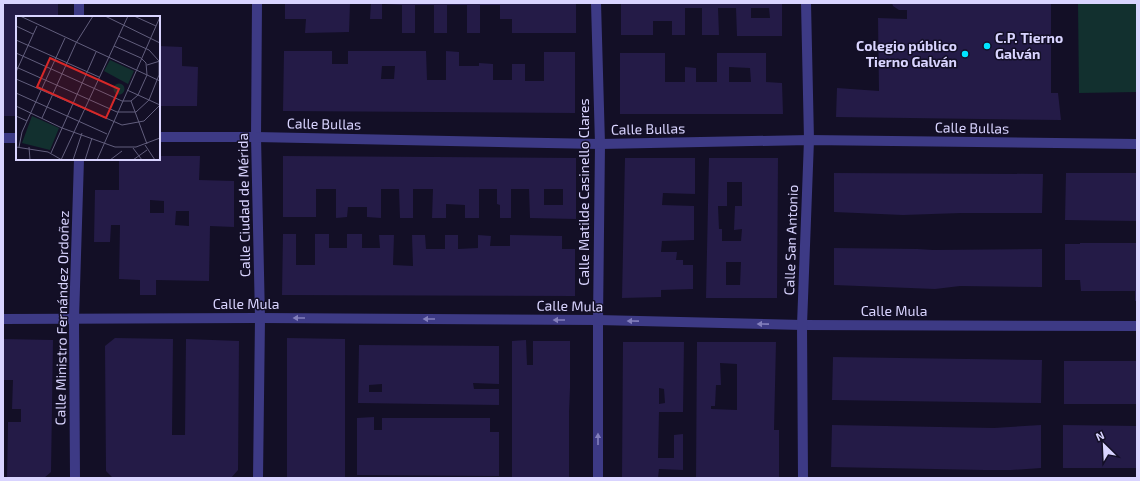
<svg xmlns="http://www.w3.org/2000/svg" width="1140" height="481" font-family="'Exo 2',sans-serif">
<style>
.green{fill:#12302f}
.building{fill:#241b47;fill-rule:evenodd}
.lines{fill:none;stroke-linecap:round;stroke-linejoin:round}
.street{stroke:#3d3a85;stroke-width:10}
.oneway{fill:#837fbc}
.poi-dot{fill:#00e5ff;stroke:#130f26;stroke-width:1.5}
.labels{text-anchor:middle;stroke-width:3;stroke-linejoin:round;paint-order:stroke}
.poi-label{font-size:14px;font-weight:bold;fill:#d9d4ff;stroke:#130f26;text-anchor:start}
.street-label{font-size:14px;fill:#d9d4ff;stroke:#130f26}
.inset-road{fill:none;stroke:#625e7d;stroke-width:1}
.view{fill:#d62828;fill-opacity:0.15;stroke:#d62828;stroke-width:2}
.inset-edge{fill:none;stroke:#d9d4ff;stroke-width:2}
</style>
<rect width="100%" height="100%" fill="#130f26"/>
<path class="green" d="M 1078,3 L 1137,3 L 1137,92 L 1079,93 Z"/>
<g class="building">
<path d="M 3,3 L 58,3 L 58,17 L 17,17 L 17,116 L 3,116 Z"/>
<path d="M 285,3 L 350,3 L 349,32 L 305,33 L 306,19 L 285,19 Z"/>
<path d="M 371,3 L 382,3 L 382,19 L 370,19 Z"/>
<path d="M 384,3 L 576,3 L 576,33 L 512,33 L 512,19 L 500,19 L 500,5 L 480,5 L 480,33 L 467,33 L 467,5 L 447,5 L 447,33 L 434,33 L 434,5 L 415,5 L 415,33 L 402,33 L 402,5 L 384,4 Z"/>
<path d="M 621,3 L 782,3 L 782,36 L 737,36 L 736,8 L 718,8 L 719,35 L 702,35 L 702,8 L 685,8 L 685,35 L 672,35 L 672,21 L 653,21 L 653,35 L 621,35 ZM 751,8 L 769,8 L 770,18 L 751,18 Z"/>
<path d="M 892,3 L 1051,3 L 1051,93 L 1058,93 L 1061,120 L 836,117 L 837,88 L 879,91 L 878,18 L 907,19 L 907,10 L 899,10 L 893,6 Z"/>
<path d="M 159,46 L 182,47 L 182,66 L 198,67 L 197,106 L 159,106 Z"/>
<path d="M 284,51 L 332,51 L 332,64 L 348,64 L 348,51 L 426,51 L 427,80 L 446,80 L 446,51 L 459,52 L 459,66 L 479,66 L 479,63 L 493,64 L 493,80 L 512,80 L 512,64 L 525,64 L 525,81 L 544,81 L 544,52 L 575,52 L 575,113 L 283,111 ZM 382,66 L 395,66 L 394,79 L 381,79 Z"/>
<path d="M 620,53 L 665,53 L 665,82 L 685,82 L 685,67 L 696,68 L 696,82 L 717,82 L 717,53 L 766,53 L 766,82 L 782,83 L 783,114 L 620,114 ZM 729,67 L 750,68 L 751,82 L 729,82 Z"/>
<path d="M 159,156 L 200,156 L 199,180 L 234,181 L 234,227 L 210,226 L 209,281 L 156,280 L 156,295 L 140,295 L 140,280 L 119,279 L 120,225 L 111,225 L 110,242 L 94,242 L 95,190 L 119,190 L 119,159 L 159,159 ZM 150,200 L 164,201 L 164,213 L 150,213 ZM 176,211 L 189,211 L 189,226 L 175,225 Z"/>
<path d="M 283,156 L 576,158 L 576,219 L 530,218 L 529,189 L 511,189 L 511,218 L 500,218 L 500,205 L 497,204 L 497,189 L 479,189 L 479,218 L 465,218 L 465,205 L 446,204 L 446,218 L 432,218 L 433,189 L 413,189 L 413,218 L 400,218 L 399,189 L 381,189 L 381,218 L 367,217 L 367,207 L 348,207 L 347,217 L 336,218 L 336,189 L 316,189 L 316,217 L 283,217 ZM 544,189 L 563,189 L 563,205 L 544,205 Z"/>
<path d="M 625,158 L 695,158 L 695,194 L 663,193 L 662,205 L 694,206 L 694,240 L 662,241 L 661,252 L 677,252 L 676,260 L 683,260 L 683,265 L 693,265 L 693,289 L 661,290 L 661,297 L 622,298 Z"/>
<path d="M 709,158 L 778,158 L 777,298 L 706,298 ZM 727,182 L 742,182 L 742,206 L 735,206 L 734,230 L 742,229 L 741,241 L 722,241 L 722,229 L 719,229 L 718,206 L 727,206 ZM 726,262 L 741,262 L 740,285 L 726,285 Z"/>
<path d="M 834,173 L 1043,174 L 1042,213 L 961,213 L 903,215 L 834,212 Z"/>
<path d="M 1066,173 L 1137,173 L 1137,221 L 1065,220 Z"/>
<path d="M 283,234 L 296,234 L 296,265 L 315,265 L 315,234 L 329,234 L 329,248 L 347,248 L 347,234 L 362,234 L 362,248 L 380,248 L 379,235 L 394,235 L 393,265 L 413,266 L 412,235 L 425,235 L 426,249 L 445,249 L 445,235 L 458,235 L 458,249 L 478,248 L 478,235 L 491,236 L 490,246 L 510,246 L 510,235 L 562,236 L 562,249 L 575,249 L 575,296 L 282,295 Z"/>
<path d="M 1080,243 L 1137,243 L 1137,301 L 1135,301 L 1135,291 L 1081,291 L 1080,280 L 1065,280 L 1065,244 L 1080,244 Z"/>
<path d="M 834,248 L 917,249 L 933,250 L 1042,249 L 1042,287 L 960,286 L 935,289 L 834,285 Z"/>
<path d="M 115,338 L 173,339 L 172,435 L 185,435 L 186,339 L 239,341 L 238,470 L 231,478 L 113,478 L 106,471 L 105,346 Z"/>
<path d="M 287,338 L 345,339 L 345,478 L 287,478 Z"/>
<path d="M 3,339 L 53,340 L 51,472 L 44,478 L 7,478 L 8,422 L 21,422 L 21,409 L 12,409 L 13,380 L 3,380 Z"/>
<path d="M 526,340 L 527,365 L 533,365 L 533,341 L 570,341 L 570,388 L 569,412 L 569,478 L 512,478 L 512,341 Z"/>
<path d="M 623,342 L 684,342 L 683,412 L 659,412 L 658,458 L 674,458 L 674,435 L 683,434 L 683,470 L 659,469 L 658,478 L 622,478 ZM 659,388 L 664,389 L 665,403 L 659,404 Z"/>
<path d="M 697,342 L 776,342 L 774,430 L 779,430 L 779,478 L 696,478 ZM 720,363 L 737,364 L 737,410 L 711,409 L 711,406 L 715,406 L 716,385 L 721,385 Z"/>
<path d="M 359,345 L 499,346 L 499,384 L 473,383 L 474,389 L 499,389 L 499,405 L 358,403 ZM 382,384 L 382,392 L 369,392 L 369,385 Z"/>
<path d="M 833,357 L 1042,360 L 1041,403 L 832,400 Z"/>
<rect x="1064" y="361" width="73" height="43"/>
<path d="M 374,417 L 374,430 L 382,430 L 382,418 L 490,418 L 490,432 L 499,432 L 499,476 L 357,475 L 357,418 Z"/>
<path d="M 832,425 L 994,428 L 1041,425 L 1041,468 L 1011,470 L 985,470 L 831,467 Z"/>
<path d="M 1063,425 L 1137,426 L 1137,468 L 1063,468 Z"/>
</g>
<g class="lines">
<g class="street">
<path d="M 79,3 L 79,17"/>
<path d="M 257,3 L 256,137 L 260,318 L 258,478"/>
<path d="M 596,3 L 600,144 L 598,320 L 598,478"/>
<path d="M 159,137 L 256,137 L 600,144 L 809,140 L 1137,144"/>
<path d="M 3,138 L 17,138"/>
<path d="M 3,319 L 260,318 L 598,320 L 802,325 L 1137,326"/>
<path d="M 75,478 L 74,319 L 79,159"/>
<path d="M 803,478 L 802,325 L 809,140 L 806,3"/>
</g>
</g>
<defs><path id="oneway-solid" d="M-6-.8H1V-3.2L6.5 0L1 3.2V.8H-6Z"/></defs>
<g class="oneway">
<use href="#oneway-solid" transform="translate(299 318) rotate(-180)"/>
<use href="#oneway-solid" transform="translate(429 319) rotate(-180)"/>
<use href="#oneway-solid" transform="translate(559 320) rotate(-180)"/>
<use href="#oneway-solid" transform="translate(633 321) rotate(-179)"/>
<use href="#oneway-solid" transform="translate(763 324) rotate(-179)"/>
<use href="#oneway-solid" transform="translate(598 439) rotate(-90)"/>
</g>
<g class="poi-dot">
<circle cx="987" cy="46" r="4"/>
<circle cx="965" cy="54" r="4"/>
</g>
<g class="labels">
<g class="poi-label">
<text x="995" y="43">C.P. Tierno<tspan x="995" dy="16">Galván</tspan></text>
<text x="957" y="51" text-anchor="end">Colegio público<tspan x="957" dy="16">Tierno Galván</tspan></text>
</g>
<g class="street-label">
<text transform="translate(324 124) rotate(1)" y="5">Calle Bullas</text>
<text transform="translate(972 128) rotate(1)" y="5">Calle Bullas</text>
<text transform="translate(648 129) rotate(-1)" y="5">Calle Bullas</text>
<text transform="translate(584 192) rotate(-90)" y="5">Calle Matilde Casinello Clares</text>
<text transform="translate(244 205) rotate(-91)" y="5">Calle Ciudad de Mérida</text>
<text transform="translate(791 240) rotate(-88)" y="5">Calle San Antonio</text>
<text x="246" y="309">Calle Mula</text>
<text transform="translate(570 306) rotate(1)" y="5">Calle Mula</text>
<text x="894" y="316">Calle Mula</text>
<text transform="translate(62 318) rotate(-89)" y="5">Calle Ministro Fernández Ordoñez</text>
</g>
</g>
<g transform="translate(16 16)">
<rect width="144" height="144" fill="#130f26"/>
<path d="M 94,44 L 118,55 L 112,68 L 88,55 ZM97.5 73a5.5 5.5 0 1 1 11 0a5.5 5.5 0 1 1-11 0ZM 16,100 L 43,112 L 34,134 L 6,127 Z" fill="#12302f"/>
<path class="inset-road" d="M 4,0 L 144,65M 89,0 L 144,27M 118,0 L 140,10M 0,10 L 17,18M 0,24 L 83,61M 0,37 L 106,85 L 115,85 L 122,79 L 131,59 L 130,47 L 125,42 L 98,30M 131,49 L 144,45M 0,51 L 101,96 L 120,96 L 133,84 L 143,59 L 143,45 L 133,34 L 102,20M 0,56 L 21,10M 0,63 L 106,109 L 128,105 L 144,89M 111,74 L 144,89M 0,77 L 91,118M 115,85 L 131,128M 0,90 L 46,112 L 99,131 L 120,131 L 144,122M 0,100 L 11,105M 26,102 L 60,27 L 77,0M 129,129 L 139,144M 0,131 L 32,136 L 46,144M 3,131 L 6,116 L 49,22M 13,131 L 14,144M 117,132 L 126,144M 35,137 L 80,36M 45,144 L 112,0M 57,144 L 66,117M 69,144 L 76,122M 81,144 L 144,1M 94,144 L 106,135M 117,144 L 131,134"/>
<path class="view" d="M 34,42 L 103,73 L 90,102 L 21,71 Z"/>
<rect width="144" height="144" class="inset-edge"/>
</g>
<rect width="1140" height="481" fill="none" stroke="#d9d4ff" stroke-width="8"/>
<g transform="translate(1104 445) rotate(336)" stroke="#130f26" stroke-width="3" paint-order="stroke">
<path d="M0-3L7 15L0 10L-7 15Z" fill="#d9d4ff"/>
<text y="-6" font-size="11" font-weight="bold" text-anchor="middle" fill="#d9d4ff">N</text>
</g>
</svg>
